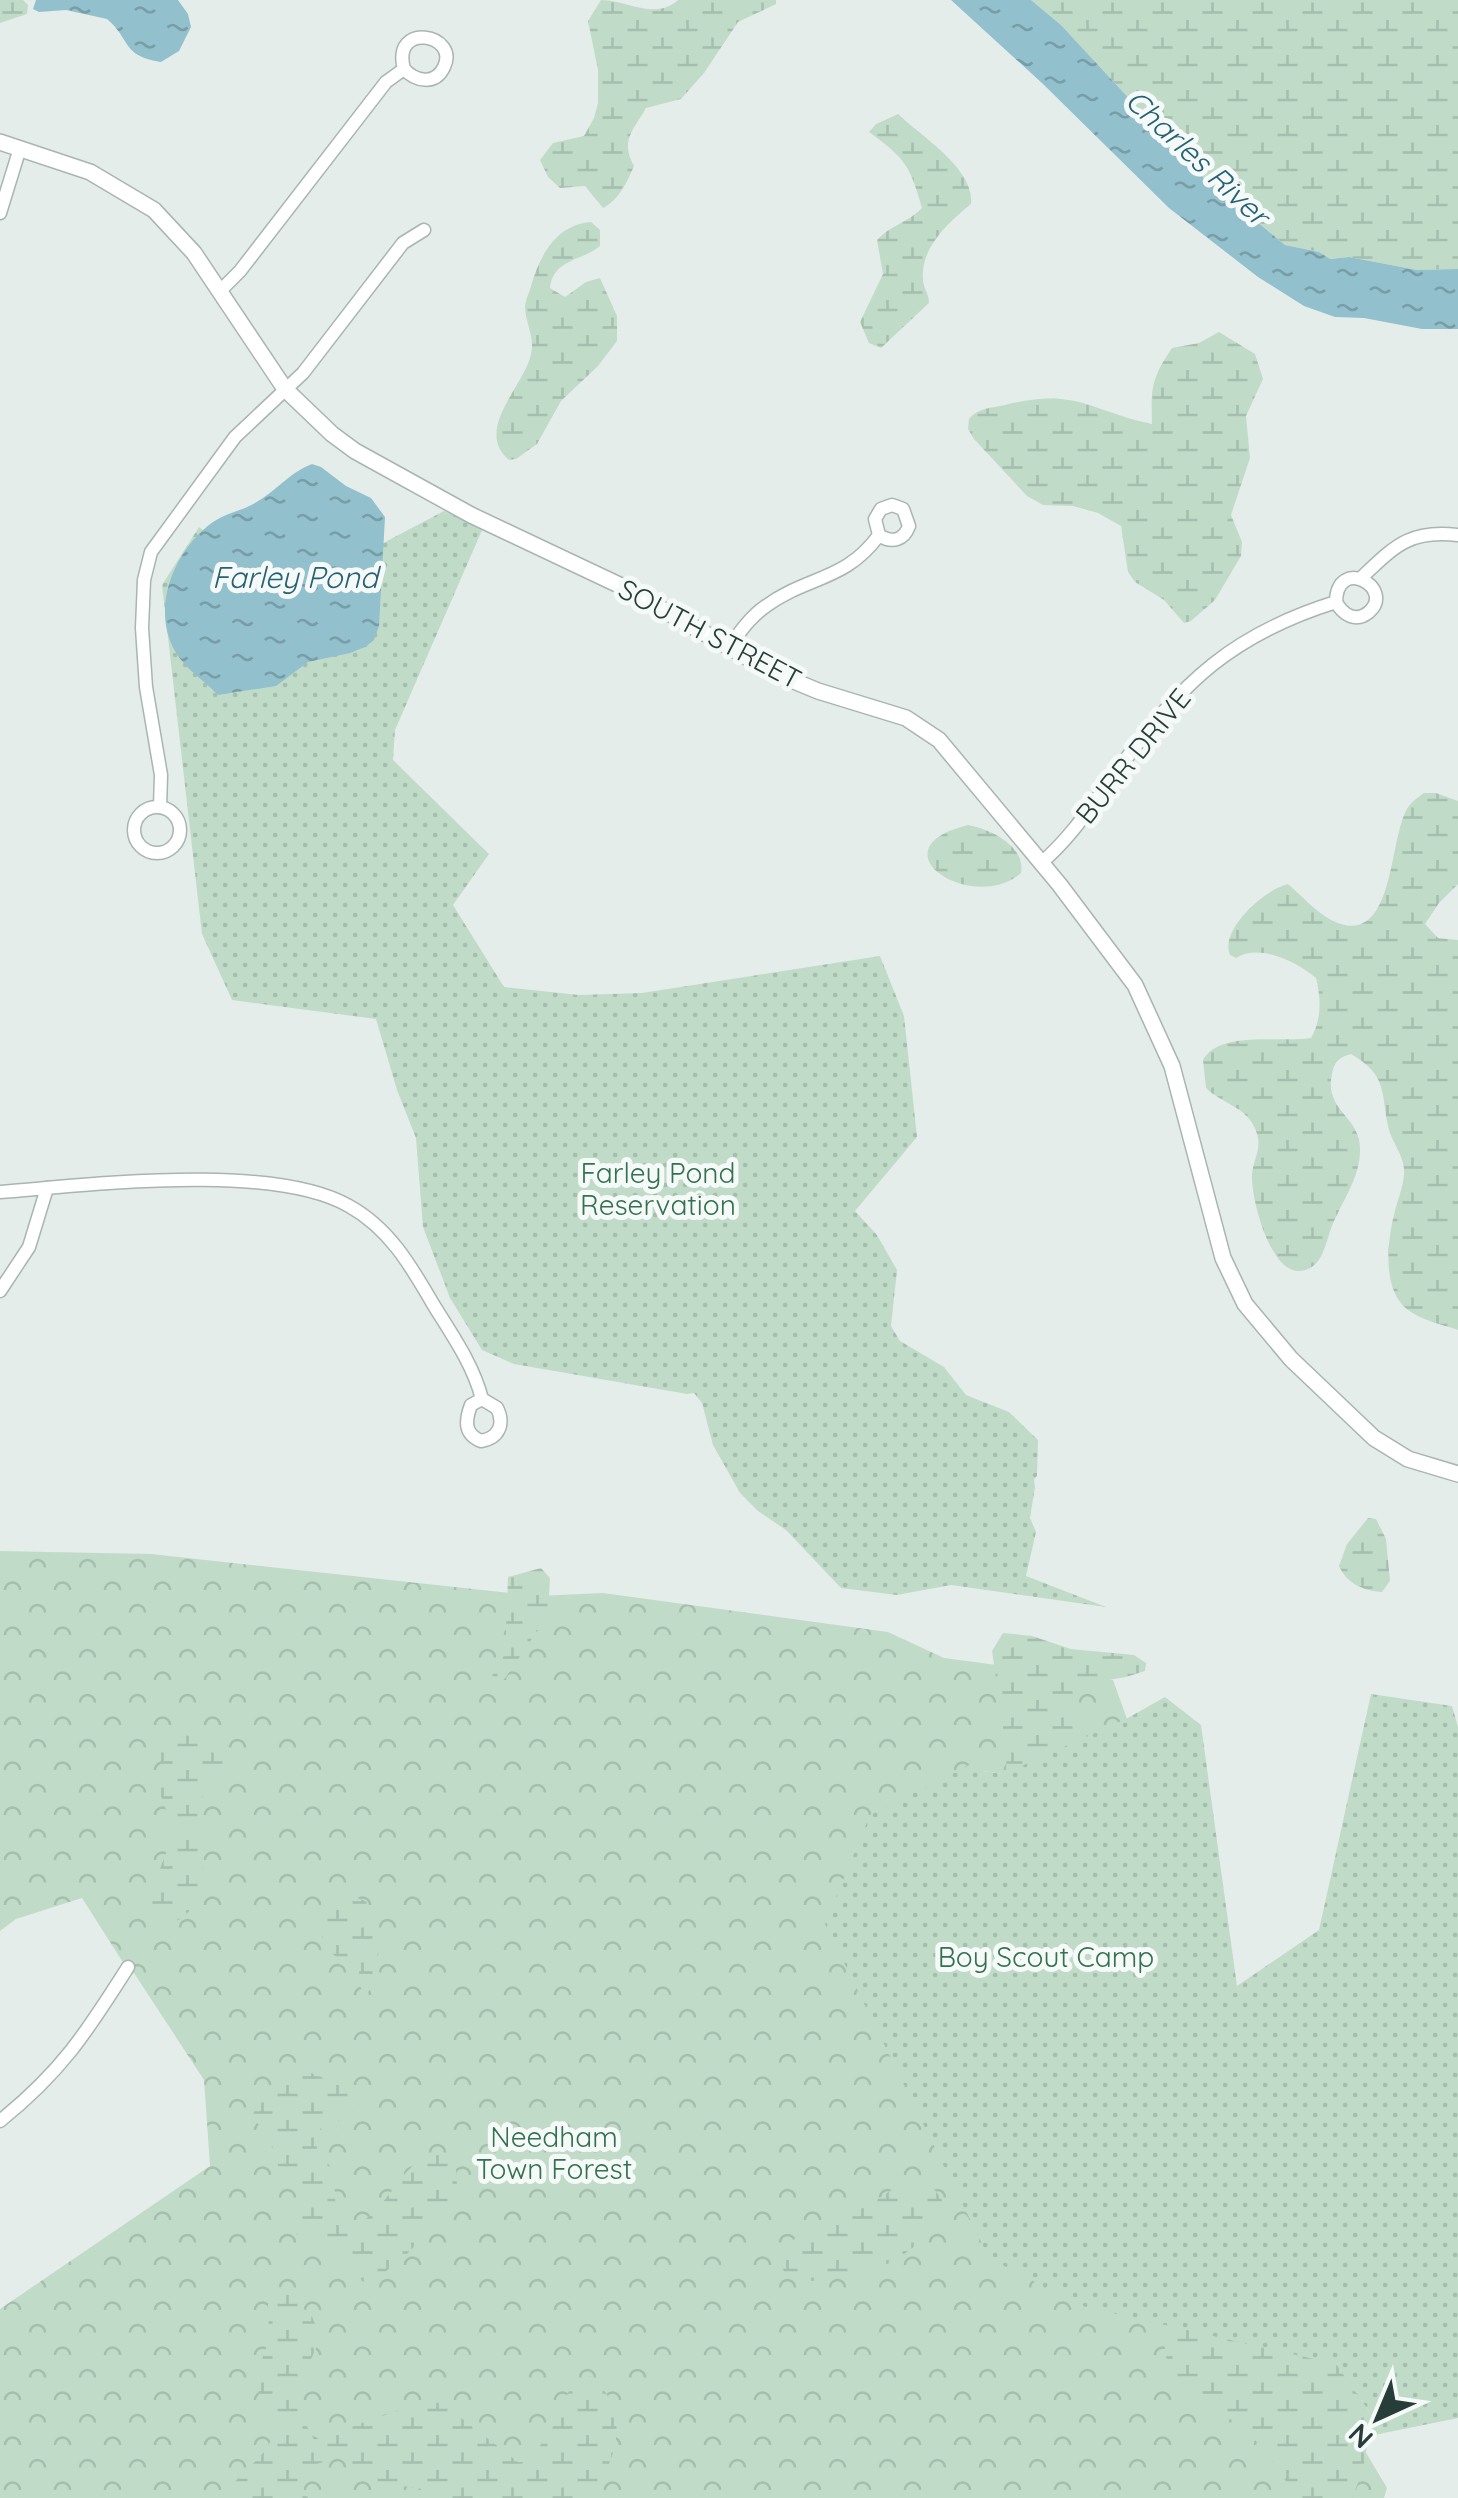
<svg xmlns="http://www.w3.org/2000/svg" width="1458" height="2498" font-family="Quicksand,sans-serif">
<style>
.forest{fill:url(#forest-crowns)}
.wetland{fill:url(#wetland-marsh)}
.park{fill:url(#park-dots)}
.water{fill:url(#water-ripples)}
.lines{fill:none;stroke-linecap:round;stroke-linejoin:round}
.minor-casing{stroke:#a8b5b1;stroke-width:15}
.tertiary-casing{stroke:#a8b5b1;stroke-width:18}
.minor{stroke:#fff;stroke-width:12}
.tertiary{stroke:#fff;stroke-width:15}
.labels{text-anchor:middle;stroke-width:10;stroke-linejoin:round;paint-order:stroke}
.street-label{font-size:28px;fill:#263d38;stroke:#f5f9f8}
.park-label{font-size:28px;fill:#33714f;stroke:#f5f9f8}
.water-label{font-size:30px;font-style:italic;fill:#246274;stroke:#f5f9f8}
</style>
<defs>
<pattern id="forest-crowns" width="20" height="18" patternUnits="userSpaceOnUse" patternTransform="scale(2.5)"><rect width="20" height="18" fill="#c0dcc9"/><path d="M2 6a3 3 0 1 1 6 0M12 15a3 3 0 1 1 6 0" fill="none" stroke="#a5bead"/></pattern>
<pattern id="wetland-marsh" width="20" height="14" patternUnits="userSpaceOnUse" patternTransform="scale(2.5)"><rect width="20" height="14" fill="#c0dcc9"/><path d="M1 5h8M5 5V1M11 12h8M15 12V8" fill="none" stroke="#a5bead"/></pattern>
<pattern id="park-dots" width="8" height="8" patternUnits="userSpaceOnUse" patternTransform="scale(2.5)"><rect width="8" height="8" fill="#c0dcc9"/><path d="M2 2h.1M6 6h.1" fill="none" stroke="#a5bead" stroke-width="1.8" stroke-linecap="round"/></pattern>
<pattern id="water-ripples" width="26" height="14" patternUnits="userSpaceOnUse" patternTransform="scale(2.5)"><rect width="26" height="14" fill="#92c0cd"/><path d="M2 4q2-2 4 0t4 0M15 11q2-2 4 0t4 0" fill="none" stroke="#779da7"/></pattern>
</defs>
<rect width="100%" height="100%" fill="#e5edea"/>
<path class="forest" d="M 0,1551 L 151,1554 L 537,1596 L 603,1593 L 888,1632 L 944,1658 L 1113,1680 L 1127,1719 L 1004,1774 L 983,1771 L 1107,2309 L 1336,2364 L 1384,2433 L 1358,2439 L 1387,2488 L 1384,2498 L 0,2498 L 0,2309 L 210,2166 L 204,2080 L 134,1973 L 131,1975 L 82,1898 L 16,1919 L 0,1931 Z"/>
<g class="wetland">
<path d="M 0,0 L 23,0 L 28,5 L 27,14 L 0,23 Z"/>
<path d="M 601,0 C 628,0 654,21 678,0 L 776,0 L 776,4 L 738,22 L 704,73 L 681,99 L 646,108 C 633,131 620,140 634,166 C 627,182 619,200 603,208 L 585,186 L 560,188 L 548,177 L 540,160 L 553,143 L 584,136 L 594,118 L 598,103 L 598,70 L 588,21 Z"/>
<path d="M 1031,0 L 1458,0 L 1458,269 L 1417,270 L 1349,257 L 1329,259 L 1319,252 L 1285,245 L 1198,173 L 1061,25 Z"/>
<path d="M 898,114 C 922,137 975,169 971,204 C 950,221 920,248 923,279 C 923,288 929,293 929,303 L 881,348 L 869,343 L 860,322 L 883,274 L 877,240 C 889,226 909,222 922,208 C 910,166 906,159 869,132 L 876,124 Z"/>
<path d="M 591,222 L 600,230 L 600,246 C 582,261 553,259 550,288 L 565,297 L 586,282 L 600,278 L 617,316 L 617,341 L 598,366 L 561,401 L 537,444 L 516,459 L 509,460 C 473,430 525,385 531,354 C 535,338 526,324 525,308 C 525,300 529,294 531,286 C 540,256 555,225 591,222 Z"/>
<path d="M 1219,332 L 1255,354 L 1263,379 L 1246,416 L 1250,458 L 1231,515 L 1242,542 L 1241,556 L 1215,600 L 1191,621 L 1184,623 L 1164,600 L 1135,582 L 1128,572 L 1121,526 L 1098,513 L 1073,506 L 1043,505 L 1027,496 L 974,439 L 968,429 L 969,419 C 978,408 991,408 1005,405 C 1076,387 1088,410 1152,424 C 1151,388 1151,379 1172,348 L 1199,343 Z"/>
<path d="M 1424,793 L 1436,793 L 1458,801 L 1458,884 L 1439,903 L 1425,924 L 1438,938 L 1458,940 L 1458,1330 C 1441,1324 1423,1321 1408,1310 C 1382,1291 1387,1242 1394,1215 C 1397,1200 1405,1184 1404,1169 C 1403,1154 1391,1141 1388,1126 C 1381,1091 1387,1075 1351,1054 C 1339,1057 1334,1062 1332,1074 C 1324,1111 1360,1116 1360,1148 C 1361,1177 1342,1201 1332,1226 C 1325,1243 1323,1271 1298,1271 C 1270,1271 1251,1199 1252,1175 C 1253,1159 1263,1148 1256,1131 C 1248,1107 1222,1104 1206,1088 L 1203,1060 C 1219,1030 1281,1043 1311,1038 C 1322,1019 1321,998 1316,978 C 1297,962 1259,943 1236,958 L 1230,955 C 1219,930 1265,889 1288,884 C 1301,895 1316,912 1331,920 C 1395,952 1388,841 1407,809 C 1411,802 1417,798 1424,793 Z"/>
<path d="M 968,825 C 990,829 1026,846 1021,873 C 972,915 871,849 968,825 Z"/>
<path d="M 1368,1518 L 1376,1519 L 1386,1539 L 1390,1581 L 1382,1592 C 1364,1591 1347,1584 1339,1566 L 1347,1544 Z"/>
<path d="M 541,1568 L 550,1578 L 548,1615 L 506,1677 L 501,1682 L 492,1676 L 505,1654 L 508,1577 Z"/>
<path d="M 1003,1633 L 1032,1636 L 1071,1649 L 1134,1655 L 1146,1663 L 1145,1671 L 1126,1677 L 1079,1685 C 1062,1707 1077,1727 1096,1743 L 1218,1931 L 1339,2359 C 1372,2409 1376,2443 1352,2498 L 1297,2498 C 1281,2474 1266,2449 1244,2429 C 1232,2418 1217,2413 1204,2404 C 1167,2382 1161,2357 1166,2318 L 1005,1780 L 1007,1755 L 992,1651 Z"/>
<path d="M 180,1734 L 225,1743 L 233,1751 L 232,1758 C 224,1774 206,1784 200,1804 C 190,1833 208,1869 204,1900 L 177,1921 L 161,1927 L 148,1916 L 146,1906 L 174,1832 L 161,1796 L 160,1749 Z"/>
<path d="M 354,1897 L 366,1901 L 371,1923 L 384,1939 C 374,1956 378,1978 366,1996 L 358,1983 L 360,1963 C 352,1958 345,1960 337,1957 C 334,1956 327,1948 326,1945 C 312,1924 335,1905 354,1897 Z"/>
<path d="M 299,2068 L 343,2086 L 357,2098 L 348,2125 L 341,2129 L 338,2119 L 327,2115 L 316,2138 L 317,2150 L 334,2171 L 336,2219 L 346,2227 C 390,2220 396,2157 440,2155 L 456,2168 L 458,2201 L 403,2258 L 369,2284 C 333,2270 353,2241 301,2238 L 293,2231 L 302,2213 L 300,2200 L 281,2174 L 269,2139 L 253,2117 L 255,2105 Z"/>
<path d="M 932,2186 L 942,2200 L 939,2215 L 925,2238 L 894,2262 L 827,2281 L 795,2281 L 786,2275 L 780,2264 L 782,2253 L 798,2235 L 818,2222 L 866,2207 L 896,2187 Z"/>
<path d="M 282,2287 L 312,2317 L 321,2337 L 293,2399 L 314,2440 L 399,2410 L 441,2402 L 449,2405 L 460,2417 L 518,2462 L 529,2462 C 537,2455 537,2451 542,2442 C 548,2429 544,2440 552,2428 C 566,2407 562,2385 590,2376 C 632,2409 619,2463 587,2498 L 440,2498 L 428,2490 L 368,2480 L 338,2457 L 317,2464 L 300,2483 L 308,2498 L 226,2498 C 239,2465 269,2464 276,2423 L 259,2395 L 256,2378 L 269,2339 L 268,2304 L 277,2288 Z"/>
</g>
<g class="park">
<path d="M 444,511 L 483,528 L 395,730 L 393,760 L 489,854 L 453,905 L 504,987 L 579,995 L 642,993 L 880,956 L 904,1016 L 917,1137 L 855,1211 L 877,1235 L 897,1270 L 891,1326 L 900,1341 L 944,1367 L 966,1395 L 1009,1412 L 1038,1440 L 1037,1476 L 1034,1479 L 1035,1487 L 1030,1518 L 1036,1532 L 1026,1576 L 1106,1607 L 951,1585 L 897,1595 L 841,1588 L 786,1530 L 758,1511 L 740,1493 L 713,1445 L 702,1403 L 694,1393 L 687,1394 L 514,1364 L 482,1350 L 450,1298 L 423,1227 L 416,1138 L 397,1090 L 376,1019 L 232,1000 L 202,934 L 162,585 L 199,527 L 216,540 L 370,550 Z"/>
<path d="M 1371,1694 L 1452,1706 L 1458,1727 L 1458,2418 L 1384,2433 L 1336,2364 L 1082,2306 L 989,2258 L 825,1924 L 870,1815 L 971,1764 L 983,1771 L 1004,1774 L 1126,1719 L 1165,1697 L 1201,1725 L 1237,1986 L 1319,1930 Z"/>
</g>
<g class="water">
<path d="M 36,0 L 178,0 L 188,14 L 191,27 L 179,51 L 161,62 C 121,56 131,39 107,19 L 66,10 L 39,12 L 33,9 Z"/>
<path d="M 951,0 L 1031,0 L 1061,25 L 1198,173 L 1285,245 L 1319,252 L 1330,259 L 1349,257 L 1417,270 L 1458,269 L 1458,329 L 1422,329 L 1364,318 L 1335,317 L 1304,306 L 1258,277 L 1169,208 L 1043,84 Z"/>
<path d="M 312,464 L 321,467 L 346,486 L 371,498 L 385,517 L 379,626 L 374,640 L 365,647 L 350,653 L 308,662 L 276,686 L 218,695 C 204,680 185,669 175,651 C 150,607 175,549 213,522 C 226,513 242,511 255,503 C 275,492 290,472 312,464 Z"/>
</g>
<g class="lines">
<g class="minor-casing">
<g id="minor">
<path d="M 0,213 L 20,148"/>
<path d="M 220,291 L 240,271 L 386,82 L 404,69 C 415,81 435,86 444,67 C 460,34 391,21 404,69"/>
<path d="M 1361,578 C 1394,547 1409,529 1458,535"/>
<path d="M 729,647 C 740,632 750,617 766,606 C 807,576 846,581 879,535 C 892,544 904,540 909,526 L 903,509 L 892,505 L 881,509 L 875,519 L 879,535"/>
<circle cx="157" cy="830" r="23"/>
<path d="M 160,807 L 161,775 L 146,687 L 142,628 L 144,580 L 151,552 L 235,437 L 303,373 L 403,243 L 424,230"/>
<path d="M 1041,863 C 1073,836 1095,800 1120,767 C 1182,682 1233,634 1336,602 C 1343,615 1356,623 1369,612 C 1396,588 1337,555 1336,602"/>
<path d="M 0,1192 C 90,1185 272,1162 349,1206 C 389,1228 411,1266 433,1304 C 452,1335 473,1364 482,1399 L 497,1408 C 505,1424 499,1438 481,1441 C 464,1434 465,1421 471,1405 L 482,1399"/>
<path d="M 0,1291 L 29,1247 L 47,1188"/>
<path d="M 0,2121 C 62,2071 86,2033 128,1967"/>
</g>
</g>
<g class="tertiary-casing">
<path id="tertiary" d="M 0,142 L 90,172 L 154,210 L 194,253 L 285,389 L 332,434 L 355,451 L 471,515 L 619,585 L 777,674 L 818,691 L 906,718 L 939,740 L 1059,884 L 1135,985 L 1172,1066 L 1223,1258 L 1245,1304 L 1291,1359 L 1374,1438 L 1408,1459 L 1458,1474"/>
</g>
<use href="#minor" class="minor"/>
<use href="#tertiary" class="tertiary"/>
</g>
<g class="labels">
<g class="street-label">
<text transform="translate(710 634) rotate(28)" y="10">SOUTH STREET</text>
<text transform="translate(1133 756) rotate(-51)" y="10">BURR DRIVE</text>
</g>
<g class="park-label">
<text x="658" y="1183">Farley Pond<tspan x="658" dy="32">Reservation</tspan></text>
<text x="1046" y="1967">Boy Scout Camp</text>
<text x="554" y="2147">Needham<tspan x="554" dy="32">Town Forest</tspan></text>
</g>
<g class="water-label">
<text transform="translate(1197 158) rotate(43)" y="10">Charles River</text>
<text x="295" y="588">Farley Pond</text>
</g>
</g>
<g transform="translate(1378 2418) rotate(224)" stroke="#f5f9f8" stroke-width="8" paint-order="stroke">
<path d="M0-8L18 38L0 25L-18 38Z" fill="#263d38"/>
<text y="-15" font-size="28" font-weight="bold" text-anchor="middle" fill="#263d38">N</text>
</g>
</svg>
